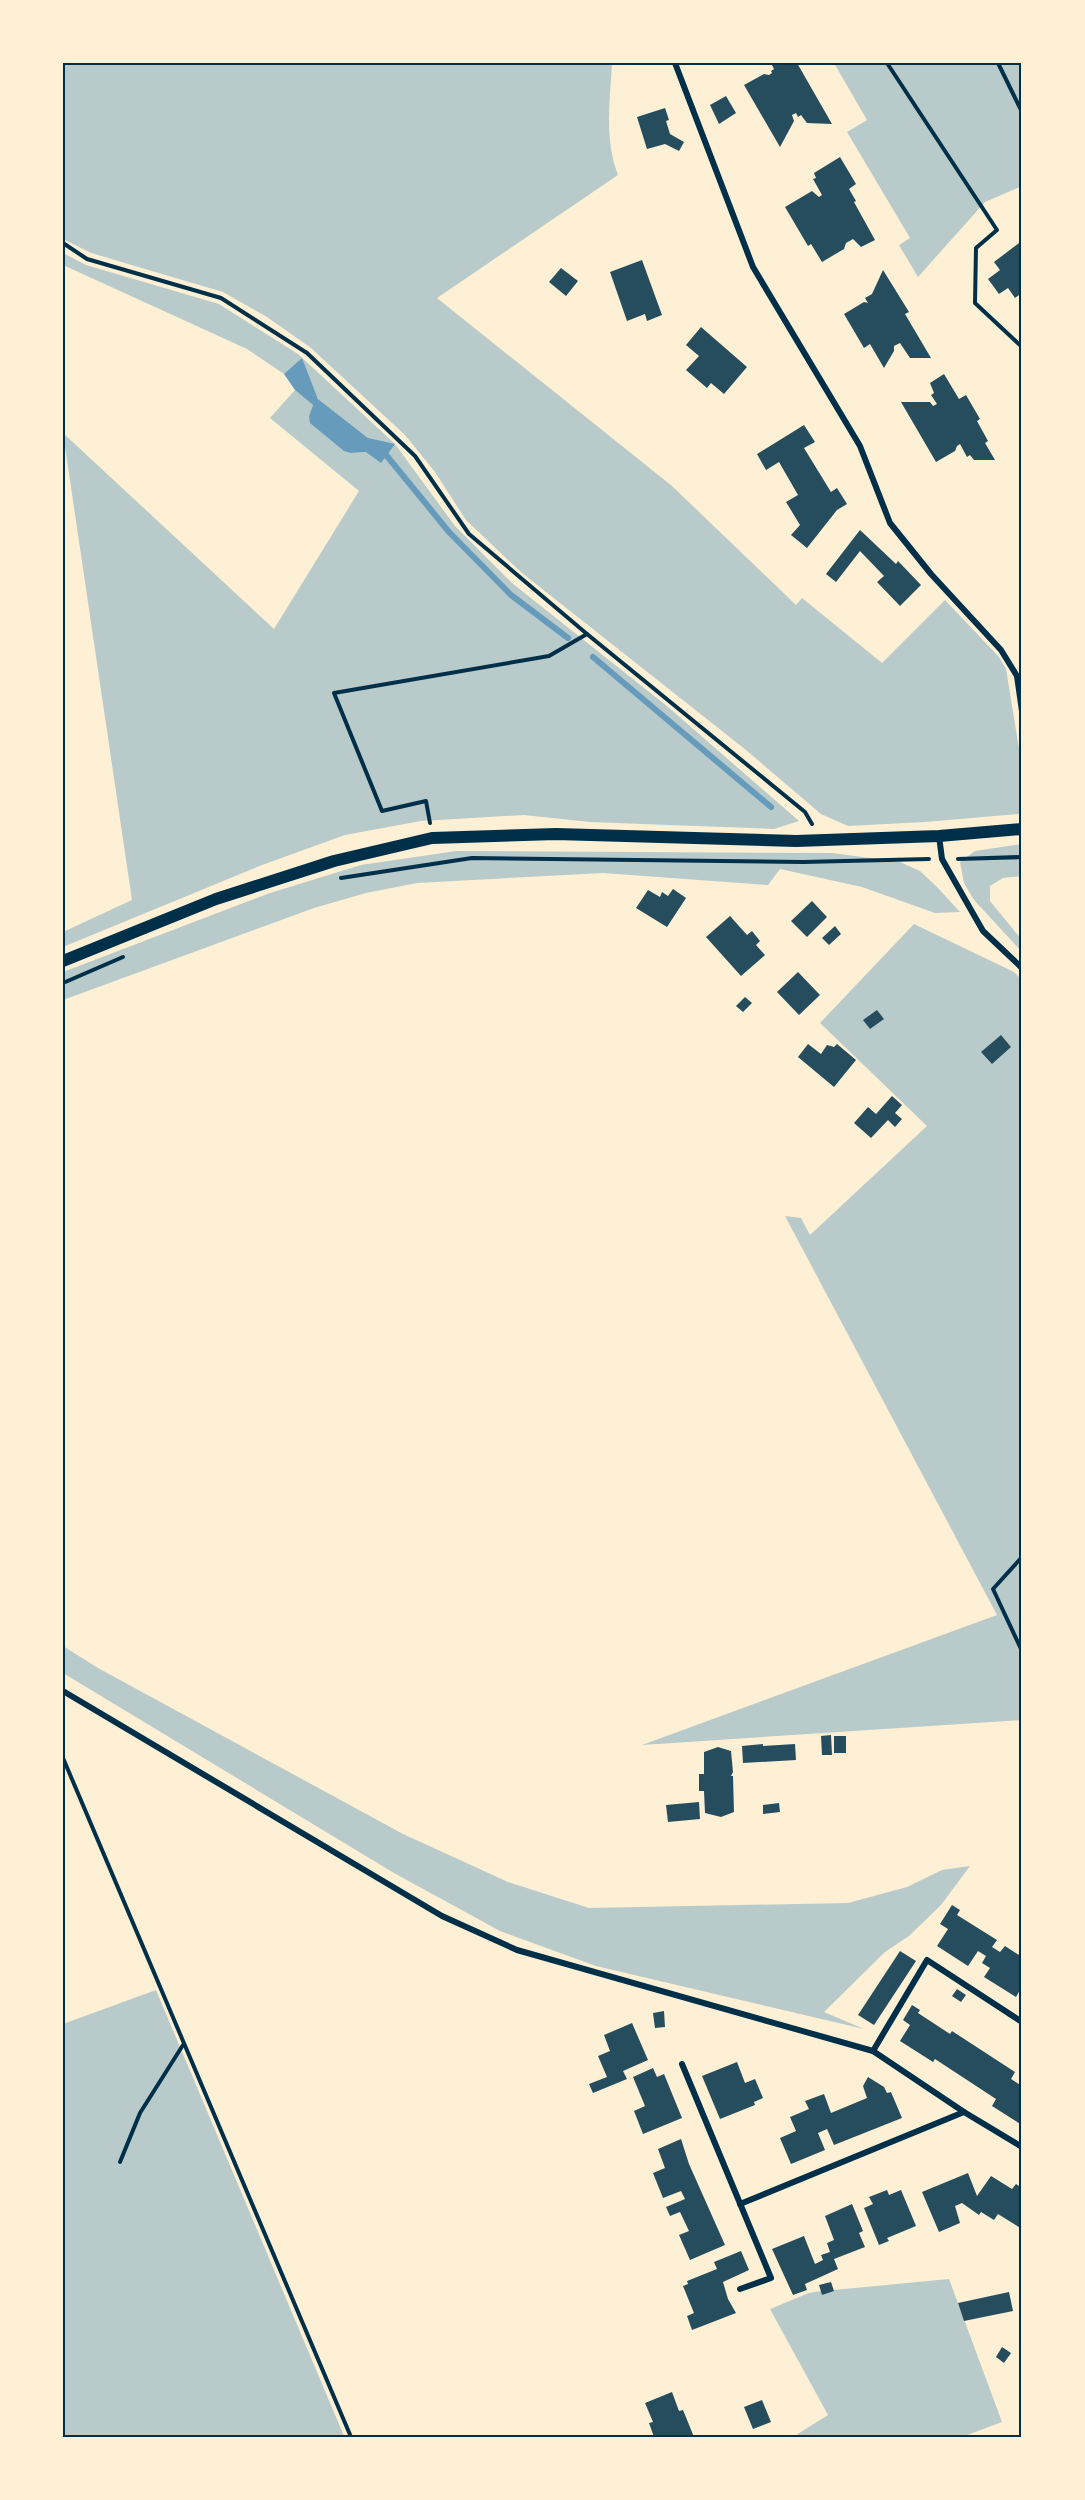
<svg xmlns="http://www.w3.org/2000/svg" width="1085" height="2500" font-family="'Sofia Sans Condensed',sans-serif">
<style>
.green{fill:#b9caca}
.water{fill:#669bbc}
.lines{fill:none;stroke-linecap:round;stroke-linejoin:round}
.stream{stroke:#669bbc;stroke-width:6}
.building{fill:#264d5e}
.path{stroke:#003049;stroke-width:4}
.minor{stroke:#003049;stroke-width:6}
.secondary{stroke:#003049;stroke-width:12}
.neatline{fill:none;stroke:#003049;stroke-width:2}
</style>
<rect width="100%" height="100%" fill="#fdf0d5"/>
<g class="green">
<path d="M 63,63 L 612,63 C 610,102 604,138 618,175 L 437,298 L 672,486 L 796,605 L 802,598 L 882,663 L 945,600 L 999,657 L 1006,669 L 1022,767 L 1022,809 L 1019,814 L 925,822 L 848,826 L 821,814 L 746,750 L 522,573 L 466,520 L 435,472 L 405,435 L 311,348 L 267,317 L 223,292 L 91,253 L 63,239 Z"/>
<path d="M 834,63 L 1022,63 L 1022,186 L 985,202 L 918,277 L 899,245 L 910,238 L 847,132 L 867,120 Z"/>
<path d="M 63,253 L 86,265 L 219,304 L 298,354 L 395,444 L 455,526 L 512,583 L 668,707 L 799,821 L 774,829 L 590,822 L 524,815 L 421,821 L 345,835 L 262,865 L 63,947 L 63,932 L 132,900 L 63,433 L 274,629 L 359,491 L 270,418 L 295,390 L 313,405 L 309,416 L 351,453 L 366,452 L 368,438 L 318,399 L 302,359 L 284,374 L 247,349 L 63,265 Z"/>
<path d="M 1022,844 L 1022,876 L 1003,878 L 990,886 L 990,901 L 1022,940 L 1022,952 L 974,900 L 964,883 L 960,862 L 975,851 Z"/>
<path d="M 456,851 L 832,853 L 900,862 L 920,871 L 937,887 L 960,912 L 935,913 L 862,887 L 780,869 L 768,885 L 603,873 L 417,883 L 366,893 L 314,908 L 63,1000 L 63,972 L 270,893 L 361,865 Z"/>
<path d="M 914,924 L 1014,972 L 1022,980 L 1022,1720 L 642,1745 L 997,1615 L 785,1216 L 801,1218 L 810,1235 L 927,1126 L 820,1023 Z"/>
<path d="M 63,1646 L 98,1668 L 403,1834 L 508,1882 L 589,1908 L 848,1903 L 907,1887 L 942,1870 L 970,1866 L 941,1905 L 909,1936 L 885,1952 L 824,2012 L 864,2029 L 596,1966 L 500,1931 L 394,1873 L 63,1673 Z"/>
<path d="M 156,1990 L 344,2436 L 63,2437 L 63,2024 Z"/>
<path d="M 949,2279 L 1002,2422 L 962,2437 L 793,2437 L 828,2415 L 770,2309 L 809,2293 L 821,2291 L 822,2295 L 834,2290 Z"/>
</g>
<path class="water" d="M 302,358 L 318,399 L 368,438 L 395,444 L 381,463 L 366,452 L 351,453 L 344,451 L 310,423 L 309,416 L 313,405 L 295,390 L 284,374 Z"/>
<g class="lines">
<g class="stream">
<path d="M 382,450 L 449,532 L 511,595 L 568,638"/>
<path d="M 593,657 L 771,807"/>
</g>
</g>
<g class="building">
<path d="M 771,63 L 797,63 L 832,124 L 807,123 L 801,115 L 798,117 L 796,113 L 792,115 L 794,121 L 780,147 L 744,85 L 764,74 L 769,75 L 772,73 L 771,71 L 774,69 Z"/>
<path d="M 726,96 L 736,113 L 719,124 L 710,105 Z"/>
<path d="M 665,108 L 669,120 L 666,121 L 670,134 L 684,142 L 679,151 L 665,144 L 647,149 L 637,117 Z"/>
<path d="M 840,157 L 856,184 L 849,189 L 856,201 L 854,202 L 875,240 L 861,247 L 853,239 L 846,243 L 844,249 L 822,262 L 811,244 L 808,246 L 785,207 L 812,191 L 819,197 L 822,195 L 813,179 L 816,178 L 814,173 Z"/>
<path d="M 1019,243 L 1022,246 L 1022,293 L 1015,298 L 1008,288 L 999,294 L 988,279 L 1000,270 L 994,262 Z"/>
<path d="M 642,260 L 662,315 L 647,321 L 645,314 L 627,321 L 610,272 Z"/>
<path d="M 561,268 L 578,281 L 566,296 L 549,282 Z"/>
<path d="M 883,270 L 909,312 L 905,314 L 931,358 L 910,358 L 900,343 L 894,346 L 894,351 L 884,368 L 870,344 L 864,348 L 844,314 L 864,302 L 868,303 L 865,298 L 872,294 Z"/>
<path d="M 701,327 L 747,367 L 724,394 L 711,383 L 707,388 L 686,370 L 699,356 L 686,345 Z"/>
<path d="M 944,374 L 959,399 L 966,395 L 980,419 L 977,421 L 988,441 L 985,443 L 995,460 L 974,460 L 970,455 L 967,457 L 960,444 L 957,446 L 955,451 L 936,462 L 901,402 L 930,402 L 933,406 L 937,404 L 931,395 L 934,393 L 930,383 Z"/>
<path d="M 804,425 L 815,442 L 804,448 L 831,492 L 837,488 L 847,504 L 837,510 L 807,548 L 791,535 L 800,525 L 786,502 L 798,495 L 779,462 L 766,470 L 757,454 Z"/>
<path d="M 860,530 L 896,564 L 898,561 L 921,585 L 900,606 L 877,582 L 884,576 L 860,551 L 836,582 L 826,574 Z"/>
<path d="M 673,889 L 686,898 L 667,927 L 636,908 L 648,890 L 660,897 L 662,892 L 668,896 Z"/>
<path d="M 812,901 L 827,917 L 807,937 L 791,921 Z"/>
<path d="M 730,916 L 747,935 L 752,931 L 760,941 L 756,945 L 765,955 L 741,976 L 706,937 Z"/>
<path d="M 835,926 L 841,934 L 829,945 L 822,938 Z"/>
<path d="M 798,972 L 820,995 L 799,1015 L 777,992 Z"/>
<path d="M 745,997 L 752,1003 L 743,1012 L 736,1006 Z"/>
<path d="M 877,1010 L 884,1019 L 870,1029 L 863,1020 Z"/>
<path d="M 1001,1035 L 1011,1047 L 992,1064 L 981,1052 Z"/>
<path d="M 808,1044 L 821,1054 L 827,1045 L 834,1047 L 837,1044 L 856,1060 L 834,1087 L 798,1057 Z"/>
<path d="M 892,1096 L 902,1105 L 895,1113 L 902,1119 L 895,1127 L 888,1120 L 871,1138 L 854,1123 L 868,1107 L 876,1114 Z"/>
<path d="M 831,1735 L 832,1755 L 822,1755 L 821,1736 Z"/>
<rect x="834" y="1736" width="12" height="17"/>
<path d="M 763,1744 L 763,1746 L 795,1744 L 796,1760 L 743,1763 L 742,1746 Z"/>
<path d="M 718,1747 L 731,1751 L 733,1772 L 731,1776 L 733,1776 L 734,1812 L 721,1817 L 705,1813 L 704,1791 L 699,1791 L 699,1774 L 704,1774 L 704,1752 Z"/>
<path d="M 699,1802 L 700,1819 L 668,1822 L 666,1805 Z"/>
<path d="M 779,1803 L 780,1812 L 763,1814 L 763,1805 Z"/>
<path d="M 952,1905 L 960,1910 L 957,1915 L 997,1940 L 992,1947 L 1000,1952 L 1005,1946 L 1022,1957 L 1022,1991 L 1020,1990 L 1016,1997 L 984,1977 L 990,1968 L 982,1963 L 986,1956 L 978,1951 L 968,1966 L 937,1946 L 948,1929 L 940,1924 Z"/>
<path d="M 900,1951 L 916,1961 L 874,2025 L 858,2015 Z"/>
<path d="M 957,1989 L 966,1995 L 961,2002 L 952,1996 Z"/>
<path d="M 912,2005 L 920,2010 L 918,2013 L 950,2034 L 952,2031 L 1015,2072 L 1011,2079 L 1022,2086 L 1022,2125 L 992,2106 L 996,2099 L 935,2059 L 933,2062 L 900,2041 L 910,2025 L 903,2020 Z"/>
<path d="M 664,2011 L 665,2027 L 655,2028 L 653,2013 Z"/>
<path d="M 632,2023 L 648,2060 L 623,2071 L 627,2079 L 593,2093 L 589,2084 L 607,2077 L 598,2056 L 610,2051 L 604,2035 Z"/>
<path d="M 737,2062 L 745,2083 L 755,2079 L 763,2098 L 754,2102 L 755,2105 L 720,2119 L 702,2076 Z"/>
<path d="M 653,2068 L 657,2077 L 664,2074 L 682,2118 L 643,2134 L 634,2111 L 645,2106 L 633,2077 Z"/>
<path d="M 868,2077 L 884,2087 L 887,2093 L 891,2092 L 902,2118 L 834,2145 L 827,2129 L 818,2133 L 825,2150 L 791,2164 L 780,2138 L 796,2131 L 790,2117 L 809,2109 L 805,2101 L 824,2094 L 831,2113 L 867,2098 L 863,2086 Z"/>
<path d="M 681,2139 L 689,2164 L 725,2245 L 690,2260 L 679,2235 L 689,2231 L 680,2212 L 670,2216 L 666,2207 L 685,2199 L 681,2191 L 663,2198 L 653,2173 L 665,2168 L 658,2149 Z"/>
<path d="M 968,2173 L 977,2196 L 991,2176 L 1012,2189 L 1016,2184 L 1022,2188 L 1022,2229 L 998,2214 L 994,2220 L 981,2212 L 979,2215 L 962,2203 L 955,2206 L 960,2223 L 939,2232 L 922,2192 Z"/>
<path d="M 887,2190 L 889,2195 L 901,2190 L 916,2226 L 887,2238 L 889,2241 L 879,2245 L 864,2208 L 873,2204 L 869,2197 Z"/>
<path d="M 852,2204 L 863,2231 L 859,2233 L 865,2247 L 834,2259 L 838,2269 L 805,2284 L 807,2290 L 793,2295 L 772,2249 L 804,2236 L 815,2264 L 823,2260 L 821,2255 L 830,2252 L 827,2243 L 834,2240 L 825,2216 Z"/>
<path d="M 741,2251 L 749,2270 L 723,2282 L 728,2299 L 736,2313 L 692,2330 L 687,2316 L 694,2313 L 683,2286 L 688,2284 L 687,2281 L 717,2269 L 714,2262 Z"/>
<path d="M 831,2282 L 834,2291 L 822,2295 L 819,2285 Z"/>
<path d="M 1009,2292 L 1013,2311 L 964,2321 L 958,2303 Z"/>
<path d="M 1002,2347 L 1011,2353 L 1004,2363 L 996,2357 Z"/>
<path d="M 672,2392 L 679,2411 L 683,2410 L 694,2437 L 654,2437 L 649,2423 L 653,2422 L 645,2403 Z"/>
<path d="M 762,2400 L 771,2422 L 753,2429 L 744,2407 Z"/>
</g>
<g class="lines">
<g class="path">
<path d="M 887,63 L 997,230 L 976,248 L 975,303 L 1022,347"/>
<path d="M 998,63 L 1022,112"/>
<path d="M 63,243 L 87,259 L 221,298 L 307,353 L 415,456 L 469,534 L 587,634 L 805,812 L 812,824"/>
<path d="M 430,823 L 426,801 L 382,811 L 334,693 L 549,656 L 587,634"/>
<path d="M 958,859 L 1022,857"/>
<path d="M 341,878 L 472,858 L 803,862 L 929,859"/>
<path d="M 63,983 L 123,957"/>
<path d="M 1022,1557 L 993,1589 L 1022,1651"/>
<path d="M 63,1758 L 351,2437"/>
<path d="M 120,2162 L 140,2113 L 183,2045"/>
</g>
<g class="minor">
<path d="M 675,63 L 753,267 L 860,446 L 890,523 L 931,574 L 1001,650 L 1017,676 L 1022,711"/>
<path d="M 939,836 L 942,859 L 983,931 L 1022,968"/>
<path d="M 63,1691 L 442,1916 L 517,1950 L 873,2051 L 964,2112 L 1022,2147"/>
<path d="M 873,2051 L 927,1960 L 1022,2022"/>
<path d="M 682,2064 L 771,2278 L 740,2289"/>
<path d="M 740,2204 L 964,2112"/>
</g>
<path class="secondary" d="M 63,961 L 216,899 L 334,861 L 432,838 L 556,834 L 796,841 L 939,836 L 1022,829"/>
</g>
<rect width="1085" height="2500" fill="none" stroke="#fdf0d5" stroke-width="129"/>
<rect x="64" y="64" width="956" height="2372" class="neatline"/>
</svg>
